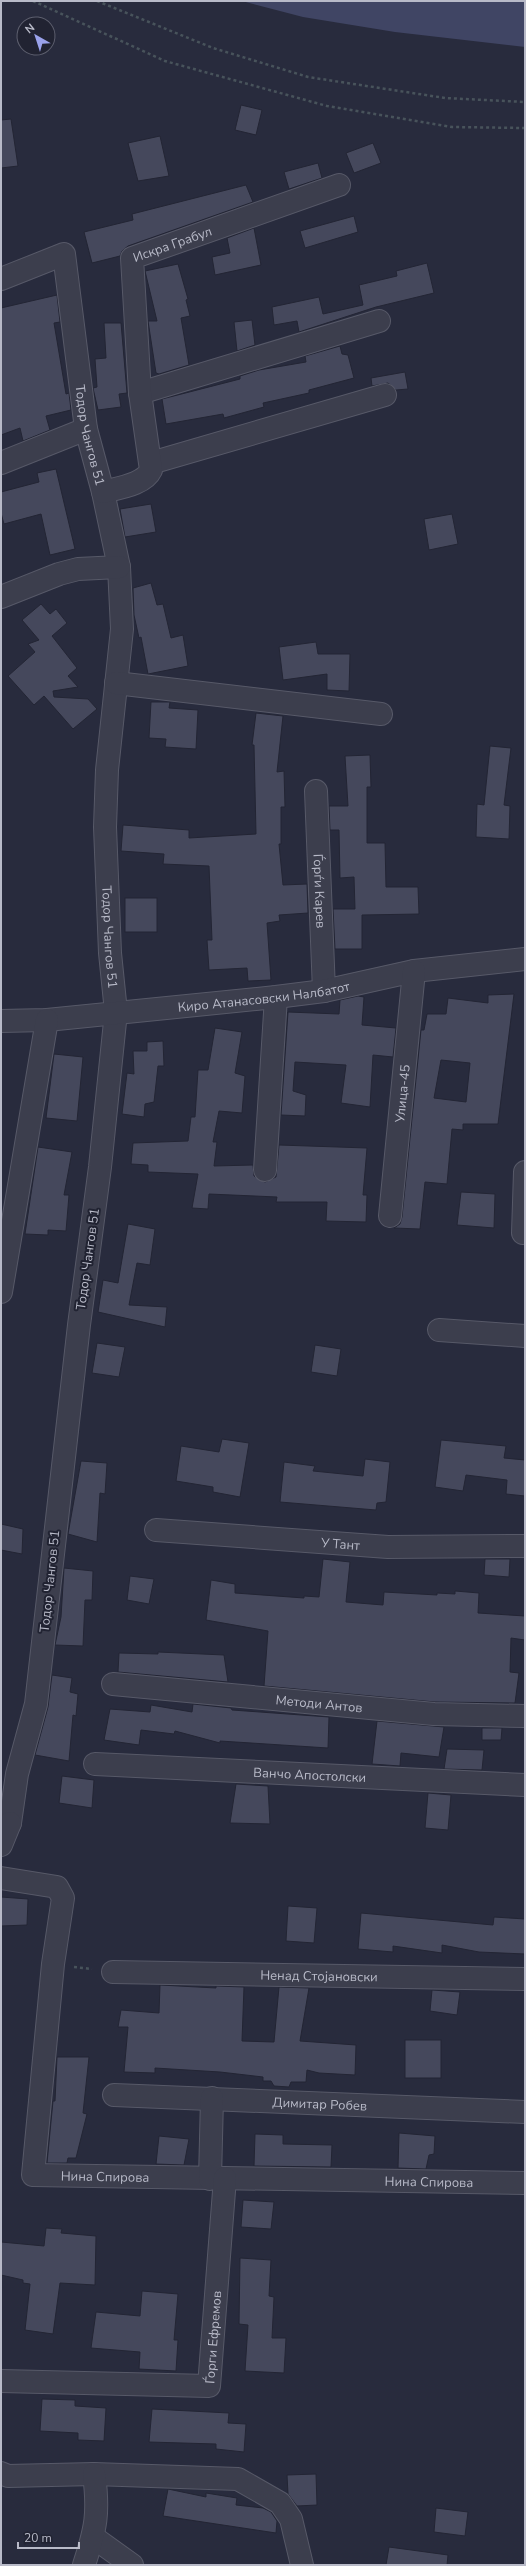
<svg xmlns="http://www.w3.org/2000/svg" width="526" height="2566" font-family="'Nunito Sans',sans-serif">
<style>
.water{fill:#404564}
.building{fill:#45485c;stroke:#232534;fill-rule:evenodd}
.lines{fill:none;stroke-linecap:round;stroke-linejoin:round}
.minor-casing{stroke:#575968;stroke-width:24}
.path{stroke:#48535b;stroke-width:2.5;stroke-dasharray:3 3;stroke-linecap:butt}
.minor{stroke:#3c3e4d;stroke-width:22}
.labels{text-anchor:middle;stroke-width:4;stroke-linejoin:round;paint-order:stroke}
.street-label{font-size:13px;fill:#b8bac8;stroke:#212332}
</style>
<rect width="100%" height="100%" fill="#282b3d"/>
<path class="water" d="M 242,1 L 525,1 L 525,47 L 395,32 L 303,17 Z"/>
<g class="building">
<path d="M 241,105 L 262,110 L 256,135 L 235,130 Z"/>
<path d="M 11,119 L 18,166 L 1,168 L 1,120 Z"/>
<path d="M 160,136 L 169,176 L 138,181 L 128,143 Z"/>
<path d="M 373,143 L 381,163 L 354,173 L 346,153 Z"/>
<path d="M 318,163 L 322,178 L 289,189 L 284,172 Z"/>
<path d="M 246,185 L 253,202 L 128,246 L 122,251 L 120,256 L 92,263 L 84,232 L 133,220 L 132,214 Z"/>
<path d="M 354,216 L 358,232 L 305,248 L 300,231 Z"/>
<path d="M 254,228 L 261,265 L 215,275 L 212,257 L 230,253 L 227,238 Z"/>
<path d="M 427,263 L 434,293 L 376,307 L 299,332 L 297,321 L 274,325 L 272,307 L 319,297 L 323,314 L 363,305 L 359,285 L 397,276 L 396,271 Z"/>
<path d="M 178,264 L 188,299 L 186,300 L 190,316 L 181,318 L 189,365 L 159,374 L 156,373 L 148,321 L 157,321 L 145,271 Z"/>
<path d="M 57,295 L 60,322 L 54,323 L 66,394 L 69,393 L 71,410 L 46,416 L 50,430 L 23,441 L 20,428 L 1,435 L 1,308 Z"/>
<path d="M 252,320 L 255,345 L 237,351 L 234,322 Z"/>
<path d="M 104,323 L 121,323 L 127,393 L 119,394 L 121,407 L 98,410 L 93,388 L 97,387 L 95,359 L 106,358 Z"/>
<path d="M 340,346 L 342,354 L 348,355 L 354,378 L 309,390 L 309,393 L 263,403 L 264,407 L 224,418 L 223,414 L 166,424 L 162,399 L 240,379 L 240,376 L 259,370 L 306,362 L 305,356 Z"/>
<path d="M 405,372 L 408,389 L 396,390 L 388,383 L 372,386 L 371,378 Z"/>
<path d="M 56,469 L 75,549 L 50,555 L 41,514 L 4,524 L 1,513 L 1,492 L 39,482 L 37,473 Z"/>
<path d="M 151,504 L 156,532 L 125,537 L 120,509 Z"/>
<path d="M 452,514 L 458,544 L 429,550 L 424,519 Z"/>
<path d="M 151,583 L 157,605 L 163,604 L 171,638 L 183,635 L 188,666 L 148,674 L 141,637 L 139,638 L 134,615 L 133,588 Z"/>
<path d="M 41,604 L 50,614 L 56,609 L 67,623 L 52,636 L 77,668 L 68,676 L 78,687 L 53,691 L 54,697 L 88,699 L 97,709 L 73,729 L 44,696 L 34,705 L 8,676 L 35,652 L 28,644 L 39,640 L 22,620 Z"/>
<path d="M 316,642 L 318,654 L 350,654 L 349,691 L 327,690 L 327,674 L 283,680 L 279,647 Z"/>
<path d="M 151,702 L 170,702 L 169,708 L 198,710 L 196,749 L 165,747 L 166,739 L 149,738 Z"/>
<path d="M 256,713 L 283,716 L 277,772 L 284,771 L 285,807 L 281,807 L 281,844 L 279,844 L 283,885 L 307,884 L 308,913 L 279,915 L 280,921 L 267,923 L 271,980 L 248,981 L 247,968 L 209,970 L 207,940 L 212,940 L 209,866 L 163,864 L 164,854 L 121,851 L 123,825 L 189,830 L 189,838 L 256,834 L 254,745 L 252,745 Z"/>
<path d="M 490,746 L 511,748 L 504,805 L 510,806 L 509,839 L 476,837 L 477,804 L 484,805 Z"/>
<path d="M 370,755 L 371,787 L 367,787 L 367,843 L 385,843 L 386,887 L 418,887 L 419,914 L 362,915 L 362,949 L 335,949 L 333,909 L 355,909 L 354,877 L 340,878 L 339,830 L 330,830 L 329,806 L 348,806 L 345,756 Z"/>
<rect x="125" y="898" width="32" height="34"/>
<path d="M 514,994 L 498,1124 L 463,1124 L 463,1130 L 452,1129 L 447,1184 L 425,1182 L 420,1229 L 394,1228 L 400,1224 L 402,1217 L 421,1030 L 424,1030 L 427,1014 L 446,1014 L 448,998 L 488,1003 L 488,995 ZM 441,1060 L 470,1063 L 466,1102 L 434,1098 Z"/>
<path d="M 358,996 L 364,997 L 362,1025 L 396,1028 L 393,1057 L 373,1055 L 370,1107 L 341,1103 L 346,1065 L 295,1062 L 293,1091 L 306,1095 L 305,1116 L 281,1115 L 288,1012 L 339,1014 L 340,1000 Z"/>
<path d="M 215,1028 L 242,1032 L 235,1073 L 245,1076 L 242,1113 L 219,1111 L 213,1142 L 217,1142 L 214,1166 L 253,1165 L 254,1176 L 265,1182 L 276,1177 L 279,1145 L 367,1148 L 363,1195 L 367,1195 L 366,1222 L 326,1221 L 327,1202 L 276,1202 L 277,1197 L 209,1194 L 208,1209 L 192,1208 L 198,1174 L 148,1172 L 148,1165 L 131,1164 L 133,1143 L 188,1141 L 191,1117 L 195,1117 L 198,1070 L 208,1070 Z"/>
<path d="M 163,1041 L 164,1066 L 158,1066 L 154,1102 L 145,1104 L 144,1117 L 122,1114 L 127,1073 L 134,1074 L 133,1051 L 147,1051 L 147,1042 Z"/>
<path d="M 54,1054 L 83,1057 L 77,1121 L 46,1118 Z"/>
<path d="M 38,1147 L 72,1152 L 64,1195 L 69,1195 L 66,1231 L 48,1230 L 48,1235 L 25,1234 Z"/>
<path d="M 461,1192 L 495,1194 L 494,1228 L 457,1225 Z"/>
<path d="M 128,1224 L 155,1229 L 150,1265 L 137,1263 L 129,1305 L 167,1307 L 165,1327 L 98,1312 L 103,1280 L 118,1283 Z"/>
<path d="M 97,1343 L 125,1347 L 119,1377 L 92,1373 Z"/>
<path d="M 315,1345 L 341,1349 L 337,1376 L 311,1372 Z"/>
<path d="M 222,1439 L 249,1443 L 240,1497 L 213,1492 L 213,1487 L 176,1481 L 181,1446 L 219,1452 Z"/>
<path d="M 441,1440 L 506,1446 L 504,1458 L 525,1460 L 525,1496 L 506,1494 L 507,1480 L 466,1475 L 463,1491 L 435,1487 Z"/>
<path d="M 365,1459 L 390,1462 L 386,1502 L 377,1503 L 376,1510 L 280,1502 L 284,1462 L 315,1466 L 313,1471 L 363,1476 Z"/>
<path d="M 81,1461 L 107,1463 L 105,1494 L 100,1493 L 97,1542 L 68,1534 Z"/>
<path d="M 1,1524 L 23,1529 L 22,1554 L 1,1550 Z"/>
<path d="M 323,1559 L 350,1562 L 346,1602 L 383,1605 L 384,1592 L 437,1595 L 437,1593 L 455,1594 L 455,1591 L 479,1593 L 478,1613 L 525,1616 L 525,1640 L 511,1638 L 510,1672 L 519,1673 L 515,1703 L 435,1702 L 264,1686 L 268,1631 L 206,1620 L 211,1580 L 235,1584 L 235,1593 L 304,1598 L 304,1596 L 319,1597 Z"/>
<path d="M 485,1559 L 510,1559 L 509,1577 L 484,1575 Z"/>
<path d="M 64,1568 L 93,1571 L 92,1600 L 85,1600 L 83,1646 L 55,1645 L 61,1617 Z"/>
<path d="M 130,1576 L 154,1579 L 149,1604 L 127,1600 Z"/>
<path d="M 158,1652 L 224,1655 L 228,1682 L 118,1672 L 119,1653 L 158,1654 Z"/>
<path d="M 52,1675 L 72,1678 L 70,1692 L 78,1694 L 76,1716 L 73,1715 L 69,1761 L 35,1755 L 48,1707 Z"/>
<path d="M 193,1704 L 231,1708 L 232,1710 L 329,1717 L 328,1748 L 220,1741 L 220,1743 L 175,1731 L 174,1734 L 141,1730 L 139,1745 L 104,1740 L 110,1709 L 150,1712 L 151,1705 L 192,1712 Z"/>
<path d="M 377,1721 L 444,1727 L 439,1757 L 401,1753 L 400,1766 L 372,1764 Z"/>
<path d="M 482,1728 L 502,1728 L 501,1740 L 482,1740 Z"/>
<path d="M 447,1749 L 484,1750 L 482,1770 L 444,1769 Z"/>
<path d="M 62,1776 L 94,1780 L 92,1808 L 59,1803 Z"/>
<path d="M 236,1784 L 268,1786 L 270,1824 L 230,1823 Z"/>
<path d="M 428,1793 L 451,1795 L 448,1830 L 425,1828 Z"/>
<path d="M 1,1897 L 28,1899 L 27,1925 L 1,1926 Z"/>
<path d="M 288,1906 L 317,1908 L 314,1943 L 286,1941 Z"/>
<path d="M 361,1913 L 493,1925 L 494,1917 L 525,1919 L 525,1954 L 479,1952 L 442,1945 L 442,1953 L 393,1946 L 393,1952 L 358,1949 Z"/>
<path d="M 160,1985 L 216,1988 L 216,1986 L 244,1987 L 242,2041 L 274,2042 L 279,1987 L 309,1988 L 300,2041 L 356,2045 L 355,2075 L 319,2073 L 307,2070 L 306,2082 L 291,2082 L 289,2087 L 274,2086 L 271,2081 L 263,2081 L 263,2077 L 220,2072 L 155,2068 L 155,2073 L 124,2072 L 128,2027 L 118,2027 L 121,2010 L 159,2013 Z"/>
<path d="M 432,1990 L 460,1992 L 457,2015 L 430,2011 Z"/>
<rect x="405" y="2040" width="36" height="38"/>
<path d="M 57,2057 L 89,2057 L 83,2113 L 87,2114 L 76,2158 L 68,2158 L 67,2163 L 47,2163 L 53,2101 L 55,2101 Z"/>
<path d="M 399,2133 L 435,2136 L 434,2154 L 429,2155 L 426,2169 L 398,2168 Z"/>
<path d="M 255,2134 L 283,2135 L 283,2144 L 332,2145 L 331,2167 L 254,2166 Z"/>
<path d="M 159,2136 L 189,2139 L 184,2165 L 156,2164 Z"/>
<path d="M 243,2200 L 274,2202 L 271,2229 L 241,2227 Z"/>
<path d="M 46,2228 L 62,2229 L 61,2233 L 96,2236 L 95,2285 L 60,2283 L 53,2334 L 25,2330 L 30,2284 L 23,2283 L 23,2280 L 1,2275 L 1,2242 L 44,2246 Z"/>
<path d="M 240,2258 L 271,2260 L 269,2296 L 274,2297 L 272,2338 L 286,2338 L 284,2373 L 245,2371 L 248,2325 L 239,2324 Z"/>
<path d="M 142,2291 L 178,2294 L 174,2340 L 178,2340 L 176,2371 L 139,2369 L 140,2352 L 91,2348 L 96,2312 L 140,2316 Z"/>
<path d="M 42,2399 L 75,2400 L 75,2406 L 106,2408 L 104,2441 L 78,2440 L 78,2433 L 40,2431 Z"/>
<path d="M 152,2409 L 229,2413 L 228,2423 L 246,2424 L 244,2452 L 216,2449 L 216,2444 L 149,2442 Z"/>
<path d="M 316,2474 L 317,2505 L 297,2506 L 288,2494 L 287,2475 Z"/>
<path d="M 168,2489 L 206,2497 L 206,2493 L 237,2498 L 236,2505 L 263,2508 L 271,2512 L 277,2521 L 276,2533 L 163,2516 Z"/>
<path d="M 436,2508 L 468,2512 L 465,2536 L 434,2532 Z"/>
<path d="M 389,2547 L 448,2555 L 447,2565 L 386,2565 Z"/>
</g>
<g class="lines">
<g class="minor-casing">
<g id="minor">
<path id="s1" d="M 1,279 L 64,254 L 86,429 L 103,492 L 119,567 L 122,629 L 107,770 L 105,827 L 110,953 L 116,1012 L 100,1167 L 79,1325 L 36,1704 L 17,1774 L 10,1823 L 1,1822"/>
<path d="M 140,393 L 379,321"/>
<path d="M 1,463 L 86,429"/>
<path d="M 151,463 L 385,395"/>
<path id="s2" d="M 103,492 C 117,488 144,485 151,470 L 140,393 L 132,258 L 339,185"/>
<path d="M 1,597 L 59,574 L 78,569 L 119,567"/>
<path d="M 116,683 L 381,714"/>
<path id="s3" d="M 316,791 L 324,991"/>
<path id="s4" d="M 1,1021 L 47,1020 L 276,997 L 324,991 L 414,971 L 525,959"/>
<path d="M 265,1170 L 276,997"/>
<path id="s5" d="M 390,1216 L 414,971"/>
<path d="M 523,1233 L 525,1172"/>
<path d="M 1,1292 L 47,1020"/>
<path d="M 439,1330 L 525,1336"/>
<path id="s6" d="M 156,1530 L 388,1547 L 525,1546"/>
<path id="s7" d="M 113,1684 L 434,1714 L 525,1716"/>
<path id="s8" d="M 95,1764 L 525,1785"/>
<path d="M 1,1845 L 10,1823"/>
<path id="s9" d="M 1,1878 L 57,1887 L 63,1898 L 53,1964 L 33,2175 L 525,2183"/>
<path id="s10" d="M 113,1972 L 525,1979"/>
<path id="s11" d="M 114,2095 L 525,2112"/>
<path d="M 210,2179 L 212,2098"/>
<path id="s12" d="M 1,2381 L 209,2386 L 225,2178"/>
<path d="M 1,2473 L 8,2476 L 94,2474 L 238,2479 L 280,2503 L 291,2519 L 302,2565"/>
<path d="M 93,2537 L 132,2565"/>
<path d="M 84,2565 C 96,2528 99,2513 94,2474"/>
</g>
</g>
<g class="path">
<path d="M 33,1 L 165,61 L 327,106 L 452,127 L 525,128"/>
<path d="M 97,1 L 213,48 L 308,77 L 445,98 L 525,102"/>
<path d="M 74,1967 L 92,1969"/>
</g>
<use href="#minor" class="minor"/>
</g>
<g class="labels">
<g class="street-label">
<text dy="5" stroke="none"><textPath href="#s2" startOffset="310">Искра Грабул</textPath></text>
<text dy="5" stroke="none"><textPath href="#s1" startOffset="251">Тодор Чангов 51</textPath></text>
<text dy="5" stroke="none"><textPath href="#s3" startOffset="100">Ѓорѓи Карев</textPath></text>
<text dy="5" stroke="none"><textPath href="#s1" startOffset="757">Тодор Чангов 51</textPath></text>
<text dy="5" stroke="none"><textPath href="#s4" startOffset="264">Киро Атанасовски Налбатот</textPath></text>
<text dy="5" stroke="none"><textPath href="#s5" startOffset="123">Улица-45</textPath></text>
<text transform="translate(87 1259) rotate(-82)" y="5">Тодор Чангов 51</text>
<text dy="5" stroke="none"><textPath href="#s6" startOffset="185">У Тант</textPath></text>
<text transform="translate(49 1581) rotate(-84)" y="5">Тодор Чангов 51</text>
<text dy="5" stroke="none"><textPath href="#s7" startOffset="207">Методи Антов</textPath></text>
<text dy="5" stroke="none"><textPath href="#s8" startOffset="215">Ванчо Апостолски</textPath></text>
<text dy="5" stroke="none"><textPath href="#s10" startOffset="206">Ненад Стојановски</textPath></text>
<text dy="5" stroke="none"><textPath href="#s11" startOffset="206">Димитар Робев</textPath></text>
<text dy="5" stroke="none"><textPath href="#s9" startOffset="420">Нина Спирова</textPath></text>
<text dy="5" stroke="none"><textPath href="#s9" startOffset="744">Нина Спирова</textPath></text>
<text dy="5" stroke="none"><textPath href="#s12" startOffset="257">Ѓорги Ефремов</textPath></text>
</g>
</g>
<rect width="526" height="2566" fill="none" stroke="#b8bac8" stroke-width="4"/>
<g transform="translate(36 36) rotate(321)"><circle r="19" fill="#212332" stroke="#5d5f6e"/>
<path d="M0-3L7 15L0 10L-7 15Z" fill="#9aa2eb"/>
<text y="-6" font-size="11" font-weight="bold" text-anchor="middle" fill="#b8bac8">N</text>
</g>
<path d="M18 2542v6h61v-6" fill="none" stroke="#b8bac8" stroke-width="2"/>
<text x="24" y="2542" font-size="12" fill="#b8bac8" stroke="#212332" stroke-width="3" paint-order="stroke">20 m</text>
</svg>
